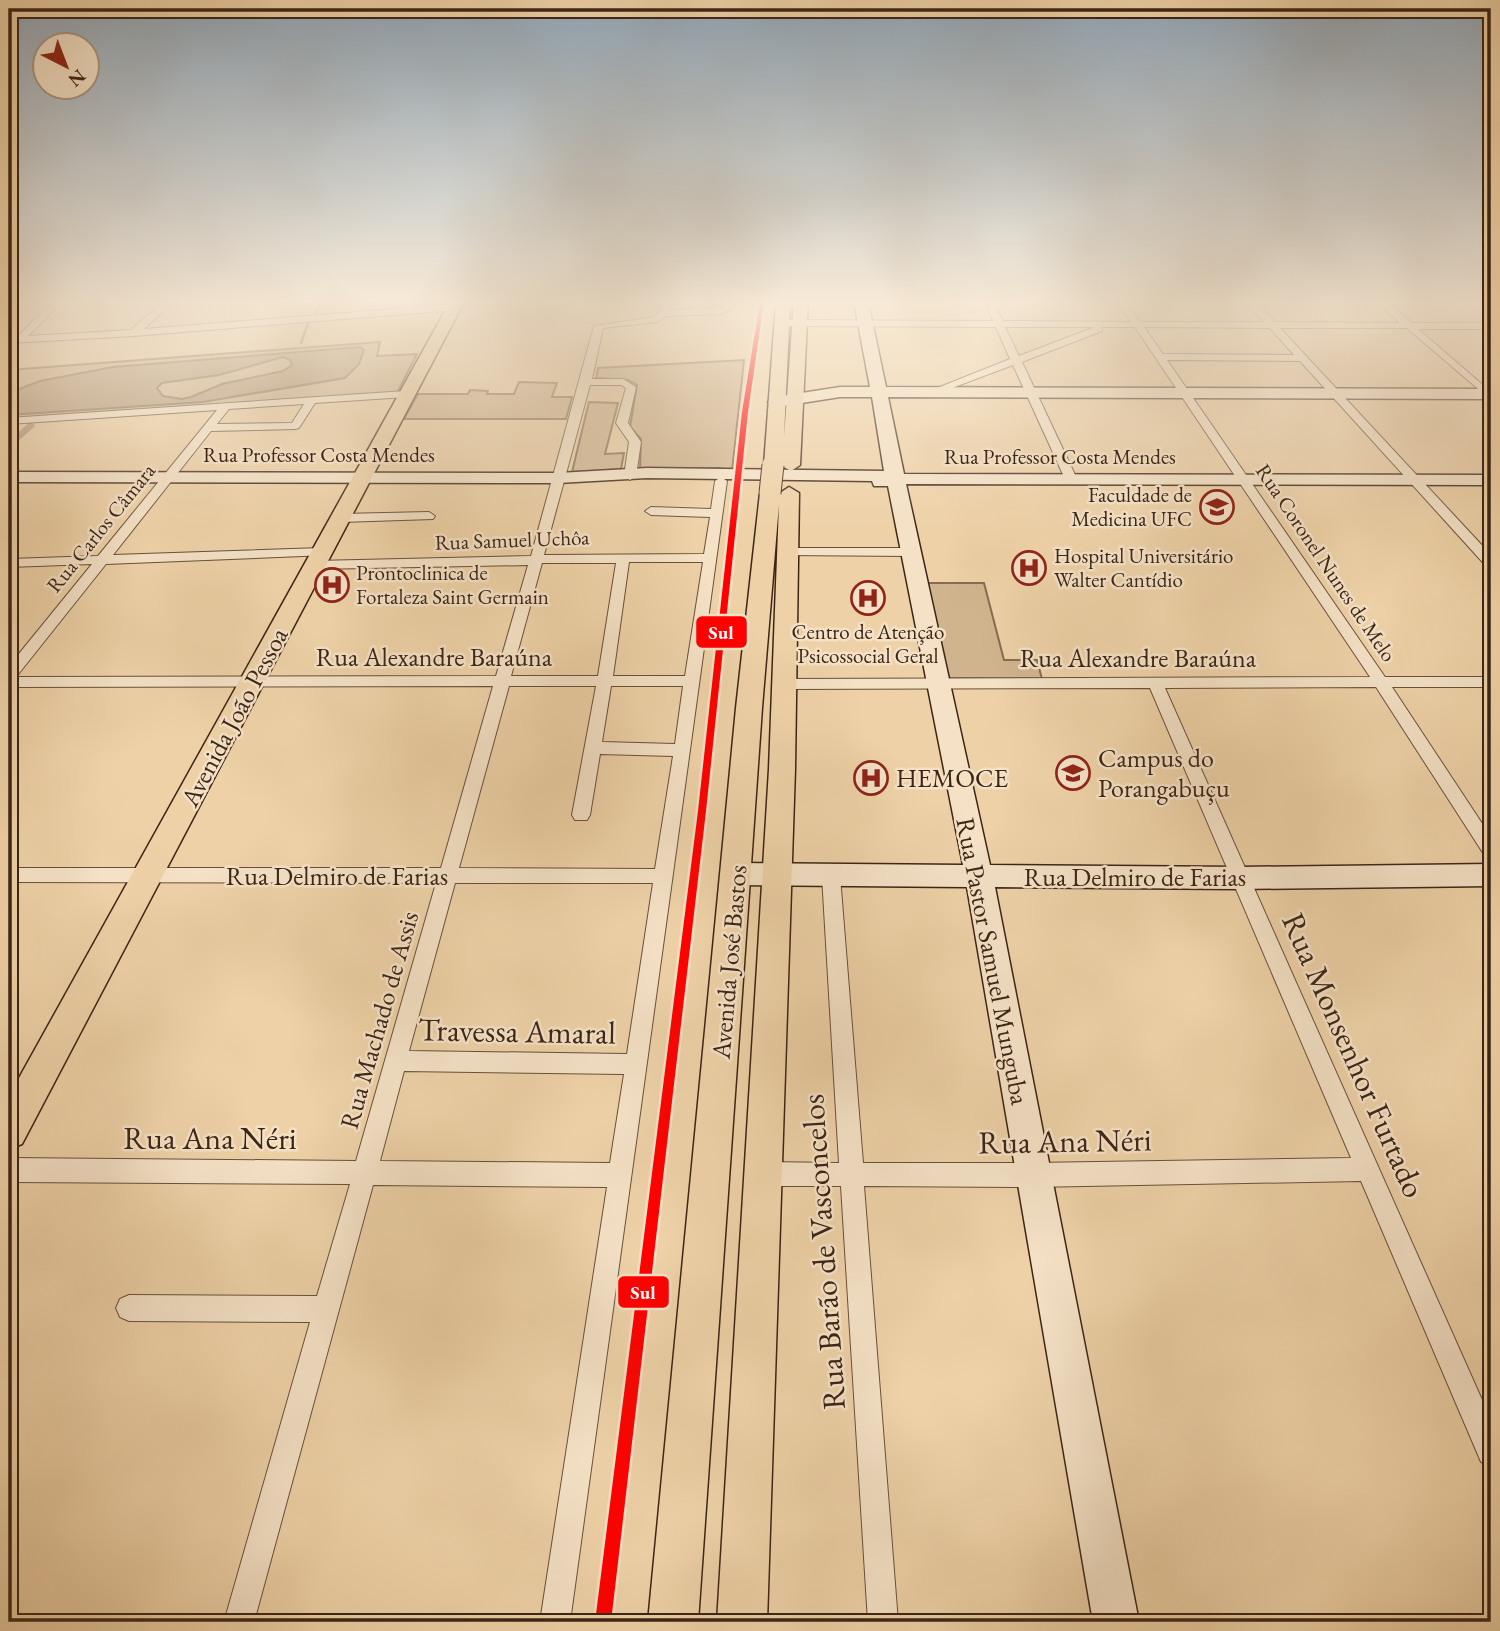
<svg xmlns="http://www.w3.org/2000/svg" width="1500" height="1631" font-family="'EB Garamond',serif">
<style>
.green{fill:#d0b48e;stroke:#866c52;stroke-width:2}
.water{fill:#b19776;stroke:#826950;stroke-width:2;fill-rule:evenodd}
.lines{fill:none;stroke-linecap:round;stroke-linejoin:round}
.stream{stroke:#826950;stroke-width:2.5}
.canal{fill:#b19776;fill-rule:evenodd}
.street-casing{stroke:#68503a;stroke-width:2}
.secondary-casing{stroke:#3c2516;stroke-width:3}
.primary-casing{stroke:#3c2516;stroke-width:3}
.street{fill:#f4e1c6;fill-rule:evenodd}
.secondary{fill:#f4e1c6;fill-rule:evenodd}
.primary{fill:#eed1a7;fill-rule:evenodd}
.primary-bridge-casing{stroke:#3c2516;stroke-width:23;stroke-linecap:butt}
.primary-bridge{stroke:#eed1a7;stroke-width:21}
.metro-1-casing{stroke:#f4e1c6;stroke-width:5}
.metro-1{fill:#f00;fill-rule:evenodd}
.labels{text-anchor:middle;stroke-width:5;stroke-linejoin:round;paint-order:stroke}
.far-street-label{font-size:21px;fill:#3c2516;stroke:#f4e1c6}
.far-poi-label{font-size:21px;fill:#3c2516;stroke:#f4e1c6;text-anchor:start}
.street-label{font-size:26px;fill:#3c2516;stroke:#f4e1c6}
.poi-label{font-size:26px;fill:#3c2516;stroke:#f4e1c6;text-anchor:start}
.near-street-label{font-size:32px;fill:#3c2516;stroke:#f4e1c6}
.line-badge{stroke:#f4e1c6;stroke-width:2.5}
.badge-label{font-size:19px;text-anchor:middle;font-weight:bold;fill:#fff}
</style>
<rect width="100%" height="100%" fill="#eed1a7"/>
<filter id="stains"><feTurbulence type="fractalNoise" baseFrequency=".00286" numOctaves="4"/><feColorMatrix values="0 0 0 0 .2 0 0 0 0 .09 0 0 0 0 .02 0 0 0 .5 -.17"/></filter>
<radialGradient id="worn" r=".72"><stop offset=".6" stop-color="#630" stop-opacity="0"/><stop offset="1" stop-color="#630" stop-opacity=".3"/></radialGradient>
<g class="green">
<path d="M 380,342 L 377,356 L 417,354 L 397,393 L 9,419 L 9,370 Z"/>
<path d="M 744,360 L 732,471 L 719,468 L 640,469 L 641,439 L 630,427 L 637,385 L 628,380 L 596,378 L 598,368 Z"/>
<path d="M 519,382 L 557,383 L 552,397 L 572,397 L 566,419 L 404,419 L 418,394 L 468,394 L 470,390 L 488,391 L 487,394 L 514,394 Z"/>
<path d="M 589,402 L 618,403 L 605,454 L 624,453 L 621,469 L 572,472 Z"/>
<path d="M 923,583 L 984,583 L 1004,660 L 1037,660 L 1042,679 L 940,678 Z"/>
</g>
<path class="water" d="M 360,347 L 364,350 L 359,364 L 345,378 L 203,402 L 9,415 L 9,393 L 40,381 L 113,367 ZM 283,357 L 290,360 L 292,365 L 283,371 L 222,384 L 191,397 L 182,399 L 163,396 L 157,388 L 162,383 L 219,375 Z"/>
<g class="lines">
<g class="stream">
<path d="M 314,316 L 322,302"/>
<path d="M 301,343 L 308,323"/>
</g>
<path class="canal" d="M 30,422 L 35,425 L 34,427 L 9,449 L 9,440 Z"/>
<g class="street-casing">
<g id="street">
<path d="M 163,302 L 173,302 L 144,329 L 455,304 L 460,307 L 455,310 L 134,336 L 9,343 L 9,337 L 17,337 L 47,307 L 55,309 L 28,336 L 131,330 Z"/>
<path d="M 662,302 L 670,302 L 669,310 L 719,308 L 722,307 L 723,302 L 731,302 L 732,308 L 721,314 L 666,316 L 657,322 L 603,328 L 592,379 L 623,379 L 636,387 L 628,423 L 641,442 L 636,476 L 630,480 L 624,476 L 629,442 L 616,423 L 626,388 L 621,385 L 590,385 L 544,555 L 704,554 L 710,517 L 651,515 L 645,511 L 651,507 L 711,509 L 715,481 L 721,477 L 727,481 L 570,1622 L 540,1622 L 607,1187 L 373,1185 L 254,1622 L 224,1622 L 310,1322 L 129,1321 L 120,1317 L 116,1308 L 120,1299 L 129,1295 L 317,1296 L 350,1184 L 9,1182 L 9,1158 L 356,1161 L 436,883 L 9,882 L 9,868 L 441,868 L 493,686 L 9,687 L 9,666 L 92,564 L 9,567 L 9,559 L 98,556 L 217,410 L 9,424 L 9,418 L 406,391 L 411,394 L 406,397 L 315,403 L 299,428 L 295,429 L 211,431 L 113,555 L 322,548 L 329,552 L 327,555 L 106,564 L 16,677 L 496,676 L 528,565 L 315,569 L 308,565 L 315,561 L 531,556 L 594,326 L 654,317 L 660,312 ZM 304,404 L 292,423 L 217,424 L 229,409 ZM 629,562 L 703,562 L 685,676 L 613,676 ZM 542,563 L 616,563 L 598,676 L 511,676 ZM 509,686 L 596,686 L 572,815 L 575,820 L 587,820 L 590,815 L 600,754 L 673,756 L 655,869 L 459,868 ZM 611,686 L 683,686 L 675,744 L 602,742 ZM 455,883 L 653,883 L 627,1054 L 409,1051 ZM 404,1071 L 624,1074 L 610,1163 L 380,1161 Z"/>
<path d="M 985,302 L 993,302 L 1003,321 L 1131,322 L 1117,302 L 1126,302 L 1140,322 L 1264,322 L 1246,302 L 1256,302 L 1275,322 L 1400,323 L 1377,302 L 1387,302 L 1412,323 L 1491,323 L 1491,329 L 1418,329 L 1491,392 L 1491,400 L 1407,328 L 1280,328 L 1491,555 L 1491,567 L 1486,566 L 1300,361 L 1167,360 L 1385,677 L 1491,677 L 1491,687 L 1392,687 L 1491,837 L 1491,858 L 1485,856 L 1376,687 L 1165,688 L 1491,1420 L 1491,1466 L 1481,1462 L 1361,1181 L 1032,1187 L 864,1186 L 898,1622 L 868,1622 L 841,1186 L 763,1186 L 755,1182 L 751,1174 L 755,1166 L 763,1162 L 839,1163 L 822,876 L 824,871 L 831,869 L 838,871 L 840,876 L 863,1163 L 1032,1163 L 1351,1158 L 1150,688 L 784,689 L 776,684 L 784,679 L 1370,677 L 1135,327 L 1102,327 L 1102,331 L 1022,362 L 1077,479 L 1071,483 L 1065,479 L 1013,365 L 936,394 L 927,392 L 1010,359 L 996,327 L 781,326 L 776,323 L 781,320 L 993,321 ZM 1005,327 L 1095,327 L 1019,356 ZM 1144,327 L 1270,328 L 1294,355 L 1163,354 Z"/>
<path d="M 429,512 L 435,516 L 433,519 L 341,522 L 335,518 L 341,514 Z"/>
<path d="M 786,548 L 911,548 L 918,552 L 911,556 L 781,555 L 781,549 Z"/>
</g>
</g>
<g class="secondary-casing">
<path id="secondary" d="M 854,302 L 868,302 L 886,387 L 1491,389 L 1491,399 L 888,397 L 904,474 L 1491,475 L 1491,485 L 906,484 L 990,865 L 1240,867 L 1491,864 L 1491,886 L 1240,889 L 995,887 L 1139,1622 L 1093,1622 L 967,887 L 736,885 L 726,882 L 722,874 L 726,866 L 736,863 L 963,865 L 888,486 L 874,486 L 872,481 L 647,478 L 558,483 L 9,482 L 9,472 L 558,473 L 647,468 L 884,471 L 872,397 L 840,397 L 776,407 L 768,402 L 776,397 L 840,387 L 870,387 Z"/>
</g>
<g class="primary-casing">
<g id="primary">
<path d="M 450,302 L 464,302 L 22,1144 L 9,1149 L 9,1096 Z"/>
<path d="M 776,302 L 790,302 L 784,437 L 794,302 L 808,302 L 800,465 L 791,471 L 782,466 L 773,471 L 764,465 Z"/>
<path d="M 770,487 L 780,493 L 789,487 L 799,493 L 795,769 L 767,1622 L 717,1622 L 769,769 L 779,504 L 762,708 L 698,1622 L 648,1622 L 736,708 L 760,493 Z"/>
</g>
</g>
<use href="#street" class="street"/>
<use href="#secondary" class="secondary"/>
<use href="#primary" class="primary"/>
<g class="primary-bridge-casing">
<path id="primary-bridge" d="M 770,493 L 773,465"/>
</g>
<use href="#primary-bridge" class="primary-bridge"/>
<g class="metro-1-casing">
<path id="metro-1" d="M 760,302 L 764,302 L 748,412 L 706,811 L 611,1622 L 595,1622 L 698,811 L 742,412 Z"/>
</g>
<use href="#metro-1" class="metro-1"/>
</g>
<linearGradient id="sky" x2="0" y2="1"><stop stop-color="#92a8ba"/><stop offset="0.57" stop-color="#f7ead7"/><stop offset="1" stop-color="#f7ead7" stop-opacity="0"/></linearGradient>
<rect width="1500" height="530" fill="url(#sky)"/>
<defs>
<g id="university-ring" transform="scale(1.75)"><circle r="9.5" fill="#f4e1c6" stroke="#8f2418" stroke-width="1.5"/><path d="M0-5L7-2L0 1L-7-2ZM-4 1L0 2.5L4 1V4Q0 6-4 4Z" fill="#8f2418"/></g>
<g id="hospital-ring" transform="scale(1.75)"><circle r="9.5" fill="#f4e1c6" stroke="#8f2418" stroke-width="1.5"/><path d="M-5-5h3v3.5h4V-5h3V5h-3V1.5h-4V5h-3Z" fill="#8f2418"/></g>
</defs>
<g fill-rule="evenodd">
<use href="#university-ring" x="1217" y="507"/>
<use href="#hospital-ring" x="1029" y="568"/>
<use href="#hospital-ring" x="332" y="585"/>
<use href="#hospital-ring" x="868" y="598"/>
<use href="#university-ring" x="1073" y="773"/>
<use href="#hospital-ring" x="871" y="778"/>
</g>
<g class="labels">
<g class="far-street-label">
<text x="319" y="462">Rua Professor Costa Mendes</text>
<text x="1060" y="464">Rua Professor Costa Mendes</text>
<text transform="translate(101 528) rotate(-51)" y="7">Rua Carlos Câmara</text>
<text transform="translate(512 540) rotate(-2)" y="7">Rua Samuel Uchôa</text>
<text transform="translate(1326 563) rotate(56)" y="7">Rua Coronel Nunes de Melo</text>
</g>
<g class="far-poi-label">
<text x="1192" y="502" text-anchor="end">Faculdade de<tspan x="1192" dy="24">Medicina UFC</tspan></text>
<text x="1054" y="563">Hospital Universitário<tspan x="1054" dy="24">Walter Cantídio</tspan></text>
<text x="356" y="580">Prontoclinica de<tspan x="356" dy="24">Fortaleza Saint Germain</tspan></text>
<text x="868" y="639" text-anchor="middle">Centro de Atenção<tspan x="868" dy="24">Psicossocial Geral</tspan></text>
</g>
<g class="street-label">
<text x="434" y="666">Rua Alexandre Baraúna</text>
<text x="1138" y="667">Rua Alexandre Baraúna</text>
<text transform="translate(234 717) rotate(-62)" y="9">Avenida João Pessoa</text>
<text x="337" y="885">Rua Delmiro de Farias</text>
<text x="1135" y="886">Rua Delmiro de Farias</text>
<text transform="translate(993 961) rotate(79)" y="9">Rua Pastor Samuel Munguba</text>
<text transform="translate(729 962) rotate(-85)" y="9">Avenida José Bastos</text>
<text transform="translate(379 1020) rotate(-74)" y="9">Rua Machado de Assis</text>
</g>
<g class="poi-label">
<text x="1098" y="767">Campus do<tspan x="1098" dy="30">Porangabuçu</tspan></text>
<text x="896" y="787">HEMOCE</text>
</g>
<g class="near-street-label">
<text transform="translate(517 1031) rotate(1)" y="11">Travessa Amaral</text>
<text transform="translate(1354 1055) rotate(66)" y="11">Rua Monsenhor Furtado</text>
<text x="210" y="1149">Rua Ana Néri</text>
<text transform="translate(1065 1141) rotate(-1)" y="11">Rua Ana Néri</text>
<text transform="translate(823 1252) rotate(-94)" y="11">Rua Barão de Vasconcelos</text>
</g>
</g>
<g class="line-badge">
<rect x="695" y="615" width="53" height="34" rx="7" fill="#f00"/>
<rect x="617" y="1275" width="53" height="34" rx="7" fill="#f00"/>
</g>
<g class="badge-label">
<text x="721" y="639">Sul</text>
<text x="643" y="1299">Sul</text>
</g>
<rect width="1500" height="1631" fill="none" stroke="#eed1a7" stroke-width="35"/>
<rect x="10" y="10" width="1479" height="1610" fill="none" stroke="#3c2516" stroke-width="3.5"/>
<rect x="18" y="18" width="1465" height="1596" fill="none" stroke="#3c2516" stroke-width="2"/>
<g transform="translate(66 66) rotate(138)"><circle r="33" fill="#f4e1c6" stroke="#aa9680" stroke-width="2"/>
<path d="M0-5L12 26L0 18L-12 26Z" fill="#8f2418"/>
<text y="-10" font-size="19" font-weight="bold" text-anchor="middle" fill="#3c2516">N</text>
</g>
<rect width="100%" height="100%" filter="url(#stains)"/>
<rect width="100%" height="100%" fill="url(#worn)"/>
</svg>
